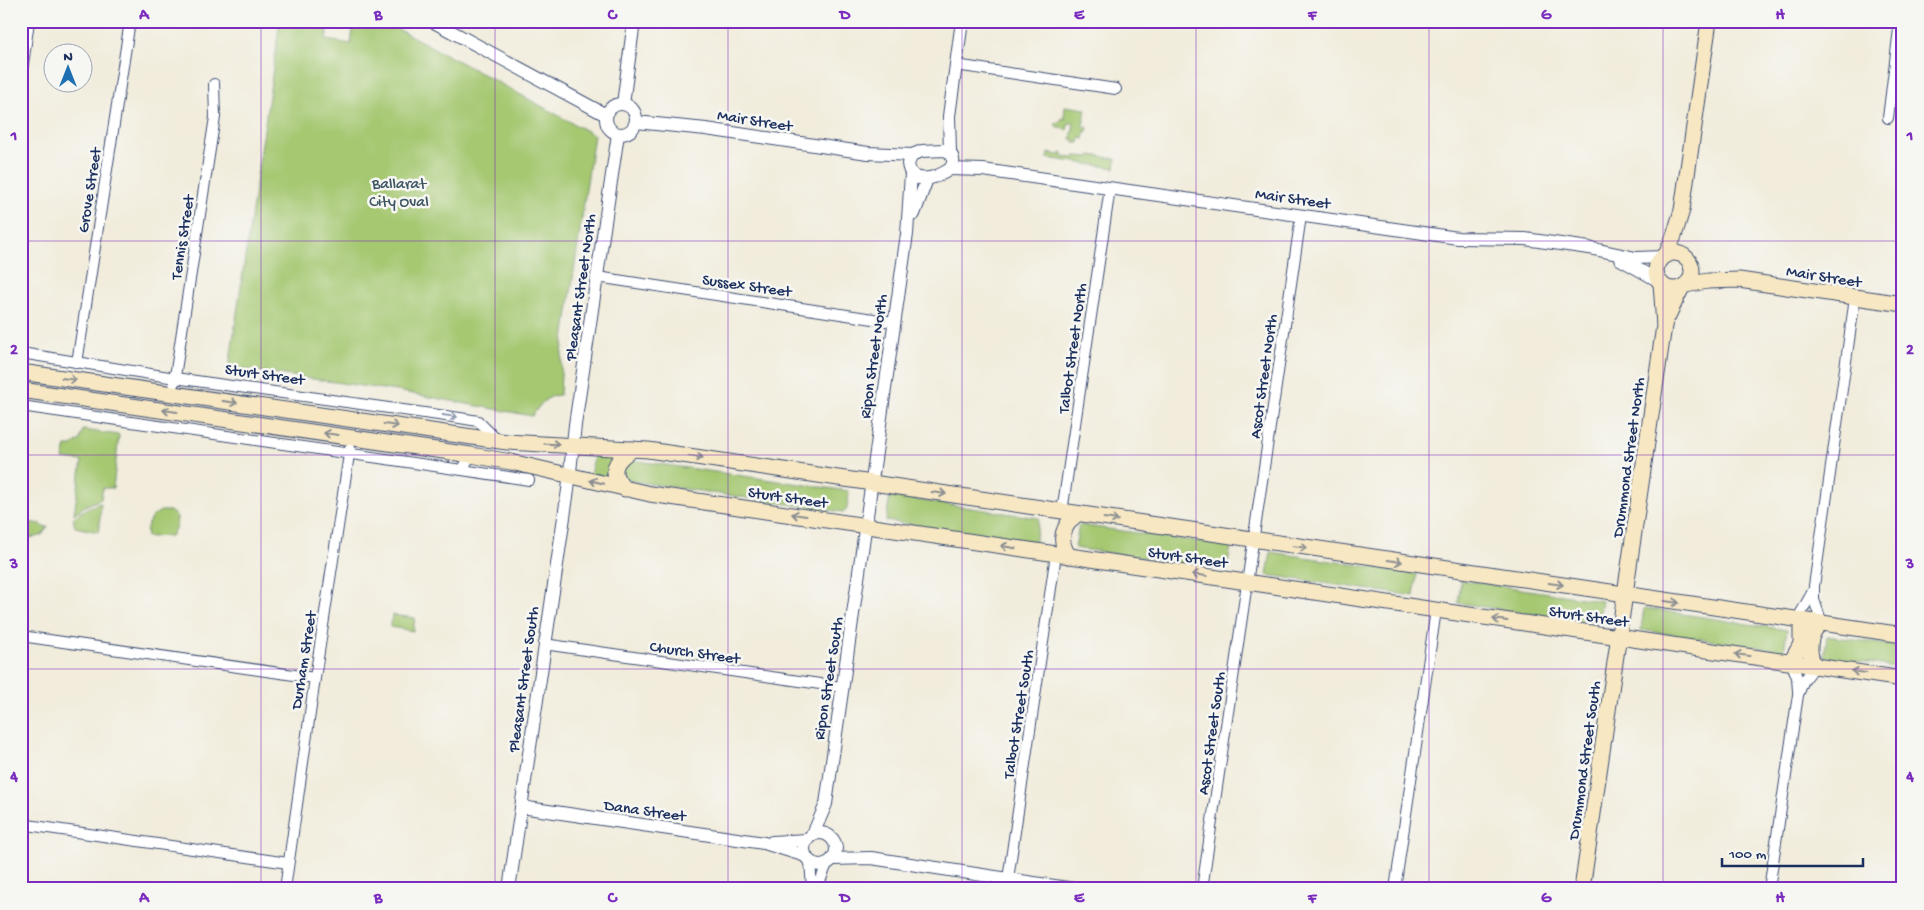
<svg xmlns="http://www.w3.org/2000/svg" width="1924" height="910" font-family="'Gochi Hand',sans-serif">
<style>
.green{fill:#a5c871;stroke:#607c68}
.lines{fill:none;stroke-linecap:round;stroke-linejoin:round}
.minor-casing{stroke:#3b4b71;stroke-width:12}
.tertiary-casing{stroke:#3b4b71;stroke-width:14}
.secondary-casing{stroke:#3b4b71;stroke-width:17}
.minor{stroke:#fff;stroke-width:10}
.tertiary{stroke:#fff;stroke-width:12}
.secondary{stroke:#f7e8c3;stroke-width:15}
.oneway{stroke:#898c90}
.oneway2{stroke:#8d97ae}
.grid{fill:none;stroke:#7b2cbf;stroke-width:1;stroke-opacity:0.55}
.labels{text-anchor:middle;stroke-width:5;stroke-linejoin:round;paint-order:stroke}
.street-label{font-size:16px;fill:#1b2f5e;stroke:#f6f6f2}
.park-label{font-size:16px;fill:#3e5563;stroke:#f6f6f2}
.neatline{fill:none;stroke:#7b2cbf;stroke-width:2}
.grid-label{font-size:16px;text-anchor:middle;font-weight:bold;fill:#7b2cbf}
</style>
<rect width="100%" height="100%" fill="#f6f6f2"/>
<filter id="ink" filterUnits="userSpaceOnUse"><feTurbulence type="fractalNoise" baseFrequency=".02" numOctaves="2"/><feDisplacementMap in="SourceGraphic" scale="10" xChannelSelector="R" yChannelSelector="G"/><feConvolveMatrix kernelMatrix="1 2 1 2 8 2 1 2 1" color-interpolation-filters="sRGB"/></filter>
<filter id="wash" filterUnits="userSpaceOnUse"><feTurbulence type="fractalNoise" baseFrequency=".0096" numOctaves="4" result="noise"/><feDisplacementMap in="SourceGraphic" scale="20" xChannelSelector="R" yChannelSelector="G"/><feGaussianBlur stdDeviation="1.12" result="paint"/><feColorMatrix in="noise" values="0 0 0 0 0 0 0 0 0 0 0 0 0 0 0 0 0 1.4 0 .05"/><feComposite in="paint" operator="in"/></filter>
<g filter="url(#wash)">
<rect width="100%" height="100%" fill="#f1ecdb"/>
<g class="green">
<path d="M 280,21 L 329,21 L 326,40 L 351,44 L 354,21 L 383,21 L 490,78 L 594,135 L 562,353 L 560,395 C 545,396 540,405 532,416 L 397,391 L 229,367 Z"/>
<path d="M 1065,106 L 1086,109 L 1083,126 L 1088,127 L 1087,131 L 1085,131 L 1084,139 L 1080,138 L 1079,143 L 1074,143 L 1075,140 L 1071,139 L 1074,123 L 1069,123 L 1067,130 L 1056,126 L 1056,122 L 1059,123 L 1062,118 L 1066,119 L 1064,117 Z"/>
<path d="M 1048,153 L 1060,155 L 1061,153 L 1063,153 L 1063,157 L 1075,158 L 1076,156 L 1090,157 L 1091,155 L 1116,159 L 1115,168 L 1047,158 Z"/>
<path d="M 83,430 L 119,435 L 113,488 L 103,488 L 101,499 L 85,506 L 74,514 L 82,461 L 63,459 L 66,446 L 72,446 L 80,440 Z"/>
<path d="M 595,453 L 618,454 L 614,480 L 590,475 Z"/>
<path d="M 631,460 L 848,491 L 849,494 L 847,509 L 843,512 L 631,481 L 624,477 L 622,471 L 625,463 Z"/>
<path d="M 890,496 L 1039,518 L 1035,543 L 886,521 Z"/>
<path d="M 101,503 L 99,532 L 75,527 L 73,518 L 87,508 Z"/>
<path d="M 161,511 L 170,511 L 177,517 L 176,527 L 171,536 L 147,537 C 145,525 150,516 161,511 Z"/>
<path d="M 27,522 L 41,524 L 43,527 L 48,527 L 41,536 L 21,539 L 21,529 Z"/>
<path d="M 1079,525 L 1231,546 L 1227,570 L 1075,548 Z"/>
<path d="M 1271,552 L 1417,574 L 1414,596 L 1267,575 Z"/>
<path d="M 1461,580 L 1602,601 L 1598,624 L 1458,603 Z"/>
<path d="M 1644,608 L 1787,630 L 1784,651 L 1641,630 Z"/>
<path d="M 392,615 L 415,618 L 413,631 L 390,627 Z"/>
<path d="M 1827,636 L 1903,647 L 1903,668 L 1824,657 Z"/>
</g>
</g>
<g filter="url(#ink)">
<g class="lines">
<g class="minor-casing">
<g id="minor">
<path d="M 956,65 L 1116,89"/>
<path d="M 21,79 L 29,21"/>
<path d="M 1888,118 L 1900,21"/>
<path d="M 597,277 L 893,322"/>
<path d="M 21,353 L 175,378 L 460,418 L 478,421 L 497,440"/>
<path d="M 77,363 L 130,21"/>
<path d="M 174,383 L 215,117 L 214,84"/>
<path d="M 21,406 L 462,470 L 471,455"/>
<path d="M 462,470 L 529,480"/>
<path d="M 1062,512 L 1110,188"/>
<path d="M 1797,620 L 1813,591"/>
<path d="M 1822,623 L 1814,600 L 1814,586 L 1855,298"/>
<path d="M 21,636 L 315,678"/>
<path d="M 544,644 L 841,687"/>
<path d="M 1791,662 L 1797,677 L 1798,691"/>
<path d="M 21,824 L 288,863"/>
<path d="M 810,861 L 812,889"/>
<path d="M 1008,879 L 1056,554"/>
<path d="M 285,889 L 315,678 L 350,448"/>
<path d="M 817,889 L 827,864"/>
<path d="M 1202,889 L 1301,216"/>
<path d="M 1395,889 L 1436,610"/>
<path d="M 1769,889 L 1798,695 L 1803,682 L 1815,666"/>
</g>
</g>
<g class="tertiary-casing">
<g id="tertiary">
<path d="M 432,21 L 606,115"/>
<circle cx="621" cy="119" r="15"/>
<path d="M 623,104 L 634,21"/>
<path d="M 636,122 L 706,129 L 868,153 L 912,155"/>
<path d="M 945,150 C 953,153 956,162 950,169 C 937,178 911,187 908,164 L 912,155 L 922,151 Z"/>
<path d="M 950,152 L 949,116 L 962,21"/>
<path d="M 950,169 L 983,170 L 1458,238 L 1525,239 L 1589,248 L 1636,258 L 1663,257"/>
<path d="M 914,214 L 927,179"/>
<path d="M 1620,259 L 1659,281"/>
<path d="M 521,807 L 764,843 L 806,856"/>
<circle cx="820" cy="849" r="16"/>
<path d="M 813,834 L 826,804 L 907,234 L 911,174"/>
<path d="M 772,842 L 807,840"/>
<path d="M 833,859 L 871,858 L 1074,889"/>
<path d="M 509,889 L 568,490 L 575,425 L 618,134"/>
</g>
</g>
<g class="secondary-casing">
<g id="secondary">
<circle cx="1674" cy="271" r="18"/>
<path d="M 1666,255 L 1674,236 L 1682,210 L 1709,21"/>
<path d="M 1685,285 L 1708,281 L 1739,280 L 1903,304"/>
<path d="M 1664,324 L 1682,287"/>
<path d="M 21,372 L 507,442 L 648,450 L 1903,635"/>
<path d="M 21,390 L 471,455 L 511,462 L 650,494 L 1903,679"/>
<path d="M 625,489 C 607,472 615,460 633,449"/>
<path d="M 1069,556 C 1057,540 1063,526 1077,514"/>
<path d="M 1791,662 L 1801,644 L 1801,628"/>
<path d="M 1815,666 C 1807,653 1808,632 1822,623"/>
<path d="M 1582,889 L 1664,326 L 1661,283"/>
</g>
</g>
<use href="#minor" class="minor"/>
<use href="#tertiary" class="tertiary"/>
<use href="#secondary" class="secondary"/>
</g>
<defs><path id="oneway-shaft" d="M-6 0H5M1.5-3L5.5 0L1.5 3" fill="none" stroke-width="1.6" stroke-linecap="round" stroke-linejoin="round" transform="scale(1.25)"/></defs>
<g class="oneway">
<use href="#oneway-shaft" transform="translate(69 379) rotate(8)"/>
<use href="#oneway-shaft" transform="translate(230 402) rotate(8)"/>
<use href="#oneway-shaft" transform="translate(170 411) rotate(-172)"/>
<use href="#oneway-shaft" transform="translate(391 425) rotate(8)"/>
<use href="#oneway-shaft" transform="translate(331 434) rotate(-172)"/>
<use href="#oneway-shaft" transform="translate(552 444) rotate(2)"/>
<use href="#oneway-shaft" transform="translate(696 457) rotate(8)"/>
<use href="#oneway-shaft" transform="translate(597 482) rotate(-166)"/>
<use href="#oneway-shaft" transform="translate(939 493) rotate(8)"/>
<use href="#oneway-shaft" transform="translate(799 515) rotate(-172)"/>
<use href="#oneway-shaft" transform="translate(1111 519) rotate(8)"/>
<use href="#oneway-shaft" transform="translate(1008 547) rotate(-171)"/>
<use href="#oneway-shaft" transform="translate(1300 547) rotate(8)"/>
<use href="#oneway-shaft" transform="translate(1395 561) rotate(8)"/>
<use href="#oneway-shaft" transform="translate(1199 575) rotate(-172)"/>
<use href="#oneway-shaft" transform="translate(1556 584) rotate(8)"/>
<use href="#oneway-shaft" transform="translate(1672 602) rotate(8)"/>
<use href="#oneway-shaft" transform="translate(1500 620) rotate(-172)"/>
<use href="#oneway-shaft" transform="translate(1742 655) rotate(-172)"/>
<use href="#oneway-shaft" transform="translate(1859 672) rotate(-172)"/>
</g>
<use class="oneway2" href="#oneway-shaft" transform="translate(450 416) rotate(8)"/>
</g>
<path class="grid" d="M 261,21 L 261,889M 495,21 L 495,889M 728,21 L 728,889M 962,21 L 962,889M 1196,21 L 1196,889M 1429,21 L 1429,889M 1663,21 L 1663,889M 21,241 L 1903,241M 21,455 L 1903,455M 21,669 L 1903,669"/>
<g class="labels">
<g class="street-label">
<text transform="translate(755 119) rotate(9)" y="6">Mair Street</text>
<text transform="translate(88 190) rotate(-81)" y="6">Grove Street</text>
<text transform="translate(1293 197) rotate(8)" y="6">Mair Street</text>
<text transform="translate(181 237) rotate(-81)" y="6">Tennis Street</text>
<text transform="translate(1824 275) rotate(9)" y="6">Mair Street</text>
<text transform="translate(747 284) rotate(8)" y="6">Sussex Street</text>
<text transform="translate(579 287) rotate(-82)" y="6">Pleasant Street North</text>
<text transform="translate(1071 348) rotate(-82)" y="6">Talbot Street North</text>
<text transform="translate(872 356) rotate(-82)" y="6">Ripon Street North</text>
<text transform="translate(265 373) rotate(8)" y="6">Sturt Street</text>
<text transform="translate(1262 376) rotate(-82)" y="6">Ascot Street North</text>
<text transform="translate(1627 457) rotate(-82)" y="6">Drummond Street North</text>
<text transform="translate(788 496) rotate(8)" y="6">Sturt Street</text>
<text transform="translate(1188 556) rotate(8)" y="6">Sturt Street</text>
<text transform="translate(1589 615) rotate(8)" y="6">Sturt Street</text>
<text transform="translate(695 651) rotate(8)" y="6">Church Street</text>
<text transform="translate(302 660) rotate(-81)" y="6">Durham Street</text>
<text transform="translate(827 678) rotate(-81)" y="6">Ripon Street South</text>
<text transform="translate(522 679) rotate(-82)" y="6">Pleasant Street South</text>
<text transform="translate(1017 714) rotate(-81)" y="6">Talbot Street South</text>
<text transform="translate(1210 733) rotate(-82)" y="6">Ascot Street South</text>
<text transform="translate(1583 760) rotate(-82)" y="6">Drummond Street South</text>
<text transform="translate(645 809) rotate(8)" y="6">Dana Street</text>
</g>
<g class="park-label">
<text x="399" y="188">Ballarat<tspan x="399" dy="18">City Oval</tspan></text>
</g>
</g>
<rect width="1924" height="910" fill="none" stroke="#f6f6f2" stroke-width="55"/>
<g transform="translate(68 68)"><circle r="24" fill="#f6f6f2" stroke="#9ea6b7"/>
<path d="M0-4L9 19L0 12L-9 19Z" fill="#1f6fb2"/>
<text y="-8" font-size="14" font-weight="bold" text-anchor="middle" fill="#1b2f5e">N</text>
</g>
<path d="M1722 858v8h141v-8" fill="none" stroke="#1b2f5e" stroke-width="2.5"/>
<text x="1729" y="858" font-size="15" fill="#1b2f5e" stroke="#f6f6f2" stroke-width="4" paint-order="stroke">100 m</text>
<rect x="28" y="28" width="1868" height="854" class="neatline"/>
<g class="grid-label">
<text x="144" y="19">A</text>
<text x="378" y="19">B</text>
<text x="612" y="19">C</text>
<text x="845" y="19">D</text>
<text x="1079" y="19">E</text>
<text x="1312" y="19">F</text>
<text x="1546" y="19">G</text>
<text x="1780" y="19">H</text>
<text x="14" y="140">1</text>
<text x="1910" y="140">1</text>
<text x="14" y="354">2</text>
<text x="1910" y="354">2</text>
<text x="14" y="568">3</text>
<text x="1910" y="568">3</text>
<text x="14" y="781">4</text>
<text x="1910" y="781">4</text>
<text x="144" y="902">A</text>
<text x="378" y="902">B</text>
<text x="612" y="902">C</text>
<text x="845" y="902">D</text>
<text x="1079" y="902">E</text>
<text x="1312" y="902">F</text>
<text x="1546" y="902">G</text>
<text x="1780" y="902">H</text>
</g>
</svg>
